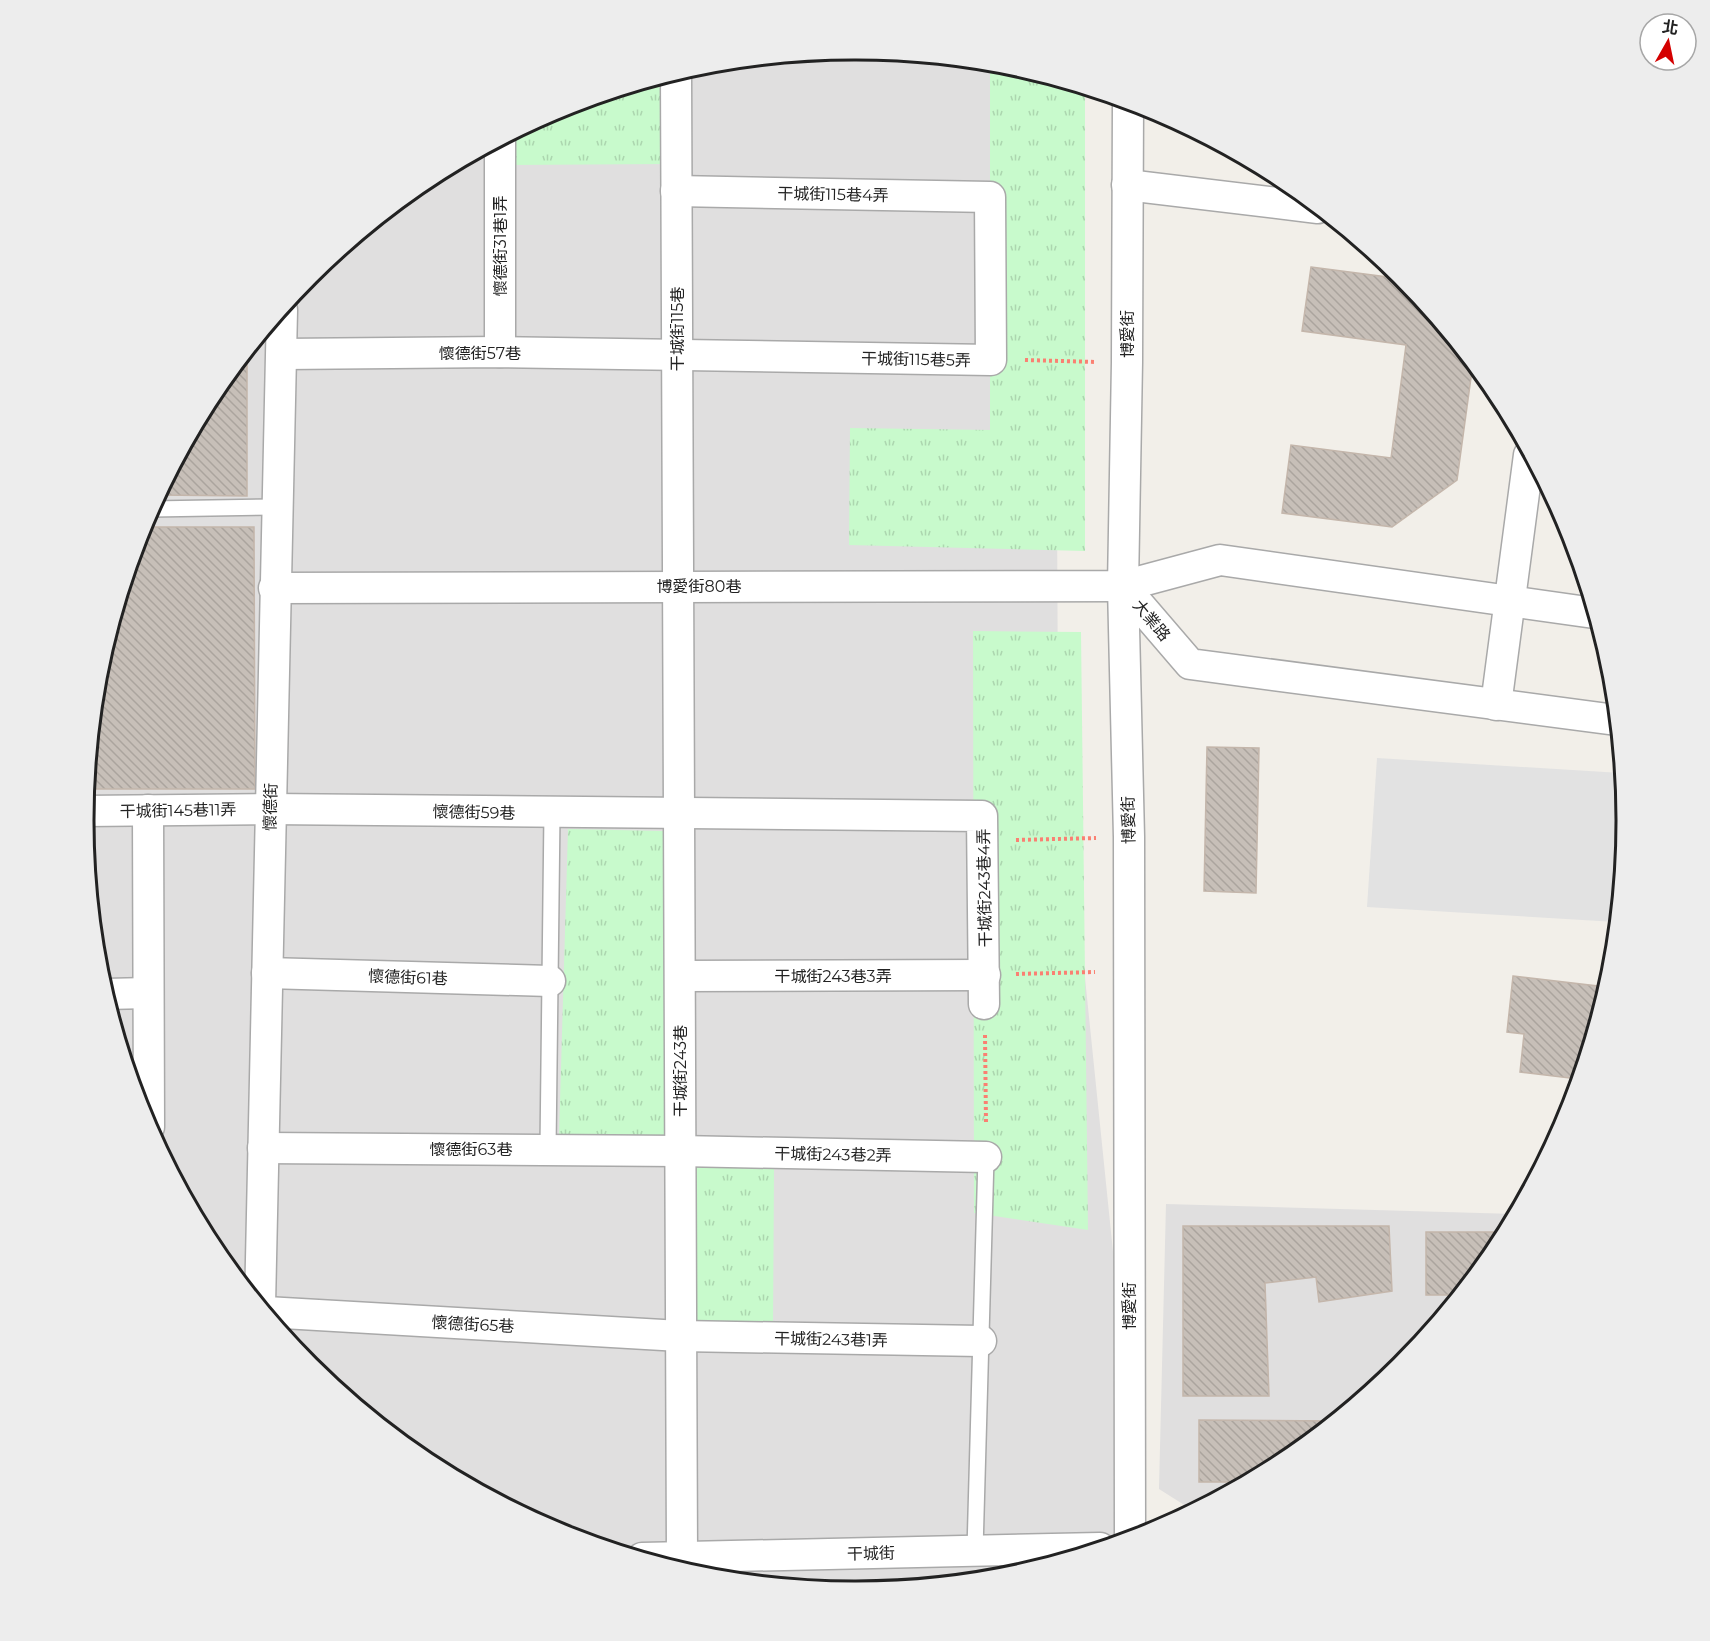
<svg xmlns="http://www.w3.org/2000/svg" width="1710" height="1641" font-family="Montserrat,'Noto Sans TC',sans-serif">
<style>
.residential{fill:#e0dfdf}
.park{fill:url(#park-tufts)}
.parking{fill:#e2e2e2}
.building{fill:url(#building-back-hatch);stroke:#c4b6ab;stroke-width:1.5}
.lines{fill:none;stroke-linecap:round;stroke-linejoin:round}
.lane-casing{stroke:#a9a9a9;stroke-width:18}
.street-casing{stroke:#a9a9a9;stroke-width:33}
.path{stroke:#fa8072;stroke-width:4;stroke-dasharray:3 3;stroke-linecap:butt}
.lane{stroke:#fff;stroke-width:15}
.street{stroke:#fff;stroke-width:30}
.labels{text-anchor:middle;stroke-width:6;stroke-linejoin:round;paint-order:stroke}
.street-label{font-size:16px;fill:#222;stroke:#fff}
.rim{fill:none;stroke:#222;stroke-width:3}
</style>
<defs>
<pattern id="park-tufts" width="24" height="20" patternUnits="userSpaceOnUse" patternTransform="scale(1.5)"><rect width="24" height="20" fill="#c8facc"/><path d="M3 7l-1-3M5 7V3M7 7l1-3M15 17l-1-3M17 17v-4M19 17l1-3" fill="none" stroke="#acd6af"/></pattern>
<pattern id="building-back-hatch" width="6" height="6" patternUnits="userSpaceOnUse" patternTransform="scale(1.5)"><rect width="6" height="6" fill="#c7bfb8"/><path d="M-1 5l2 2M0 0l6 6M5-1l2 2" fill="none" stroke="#aba49e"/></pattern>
</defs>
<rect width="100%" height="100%" fill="#f2efe9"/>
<g class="residential">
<path d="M 855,50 L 1006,64 L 1055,79 L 1058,714 L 1142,1535 L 1005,1577 L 855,1591 L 704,1577 L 560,1533 L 426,1461 L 310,1365 L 214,1249 L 143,1115 L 99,971 L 84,820 L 99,670 L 143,525 L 214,392 L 310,275 L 427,179 L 560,108 L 705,64 Z"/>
<path d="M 1166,1204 L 1515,1214 L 1496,1249 L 1400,1366 L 1283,1462 L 1196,1508 L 1189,1508 L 1159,1489 Z"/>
</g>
<g class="park">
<path d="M 990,63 L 1006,64 L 1085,88 L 1085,551 L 849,545 L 850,428 L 990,430 Z"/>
<path d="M 668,76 L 668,164 L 511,165 L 511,135 L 560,108 Z"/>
<path d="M 973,631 L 1081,632 L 1088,1230 L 974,1213 Z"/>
<path d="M 568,829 L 663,831 L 669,1135 L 559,1136 Z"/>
<path d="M 689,1166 L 774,1167 L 773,1328 L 688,1327 Z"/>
</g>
<path class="parking" d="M 1377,758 L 1621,773 L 1626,821 L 1616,922 L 1367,907 Z"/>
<g class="building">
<path d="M 1311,267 L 1403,279 L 1473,363 L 1457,480 L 1392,527 L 1282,513 L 1291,445 L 1391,458 L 1406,345 L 1302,331 Z"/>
<path d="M 241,359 L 247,359 L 247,496 L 159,495 L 214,392 Z"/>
<path d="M 142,527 L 254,527 L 255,789 L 87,789 L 99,670 Z"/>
<path d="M 1207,747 L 1259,748 L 1256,893 L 1204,891 Z"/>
<path d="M 1513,976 L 1606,987 L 1578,1079 L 1520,1072 L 1524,1034 L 1507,1032 Z"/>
<path d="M 1183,1226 L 1389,1226 L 1392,1291 L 1319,1302 L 1316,1277 L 1265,1283 L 1269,1396 L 1183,1396 Z"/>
<path d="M 1426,1232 L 1505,1232 L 1496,1249 L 1458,1295 L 1426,1295 Z"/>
<path d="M 1199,1420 L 1333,1421 L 1283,1462 L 1245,1482 L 1199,1482 Z"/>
</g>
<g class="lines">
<g class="lane-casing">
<g id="lane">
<path d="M 151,509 L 277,507"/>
<path d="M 548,1149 L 552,813"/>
<path d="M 975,1550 L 986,1157"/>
</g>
</g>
<g class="street-casing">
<g id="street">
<path d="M 676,73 L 682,1557"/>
<path d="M 1128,101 L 1127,362 L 1123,586 L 1129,837 L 1130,1539"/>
<path d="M 500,140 L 500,352"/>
<path d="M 1127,185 L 1318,208"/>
<path d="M 283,354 L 500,352 L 991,360 L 990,197 L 676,191"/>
<path d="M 1123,586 L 1190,664 L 1616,720"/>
<path d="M 274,588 L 1123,586 L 1220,560 L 1594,613"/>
<path d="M 1496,705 L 1529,455"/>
<path d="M 148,810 L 149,1127"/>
<path d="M 85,811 L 270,809 L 982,816 L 984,1004"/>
<path d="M 267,973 L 550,981"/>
<path d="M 681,976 L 985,975"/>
<path d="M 106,994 L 148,993"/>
<path d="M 263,1148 L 680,1151 L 986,1157"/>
<path d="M 260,1305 L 282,310"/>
<path d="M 266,1312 L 680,1336 L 981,1341"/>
<path d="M 642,1558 L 1100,1548"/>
</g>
</g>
<g class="path">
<path d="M 1025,360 L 1096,362"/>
<path d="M 1016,840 L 1096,838"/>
<path d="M 1016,974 L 1095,972"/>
<path d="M 985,1035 L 986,1123"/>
</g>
<use href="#lane" class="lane"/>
<use href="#street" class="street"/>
</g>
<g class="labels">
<g class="street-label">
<text transform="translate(833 194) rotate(1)" y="6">干城街115巷4弄</text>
<text transform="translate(500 246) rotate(-90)" y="6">懷德街31巷1弄</text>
<text transform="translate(677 329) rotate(-90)" y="6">干城街115巷</text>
<text transform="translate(1127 334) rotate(-90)" y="6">博愛街</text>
<text x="480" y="359">懷德街57巷</text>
<text transform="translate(916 359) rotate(1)" y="6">干城街115巷5弄</text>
<text x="699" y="592">博愛街80巷</text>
<text transform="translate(1152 620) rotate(50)" y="6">大業路</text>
<text transform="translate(270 807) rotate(-89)" y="6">懷德街</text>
<text transform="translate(178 810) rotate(-1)" y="6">干城街145巷11弄</text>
<text transform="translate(474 812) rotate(1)" y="6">懷德街59巷</text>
<text transform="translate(1128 820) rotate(-91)" y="6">博愛街</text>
<text transform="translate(984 888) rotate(-91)" y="6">干城街243巷4弄</text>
<text x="833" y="982">干城街243巷3弄</text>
<text transform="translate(408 977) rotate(2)" y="6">懷德街61巷</text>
<text transform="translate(680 1071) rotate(-90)" y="6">干城街243巷</text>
<text x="471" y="1155">懷德街63巷</text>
<text transform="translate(833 1154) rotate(1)" y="6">干城街243巷2弄</text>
<text transform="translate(1129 1306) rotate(-90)" y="6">博愛街</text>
<text transform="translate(473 1324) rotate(3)" y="6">懷德街65巷</text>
<text transform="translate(831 1339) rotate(1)" y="6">干城街243巷1弄</text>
<text transform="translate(871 1553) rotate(-1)" y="6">干城街</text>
</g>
</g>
<path d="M0 0H1710V1641H0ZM854 60H856A760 760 0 0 1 1616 820V821A760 760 0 0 1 856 1581H854A760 760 0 0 1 94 821V820A760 760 0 0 1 854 60Z" fill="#ededed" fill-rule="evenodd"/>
<path class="rim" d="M854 60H856A760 760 0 0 1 1616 820V821A760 760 0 0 1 856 1581H854A760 760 0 0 1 94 821V820A760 760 0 0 1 854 60Z"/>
<g transform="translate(1668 42) rotate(9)"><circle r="28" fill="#ffffff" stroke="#a7a7a7" stroke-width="1.5"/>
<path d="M0-4.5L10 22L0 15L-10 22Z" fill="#d40000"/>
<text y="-9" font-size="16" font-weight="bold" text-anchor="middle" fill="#222222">北</text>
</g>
</svg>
